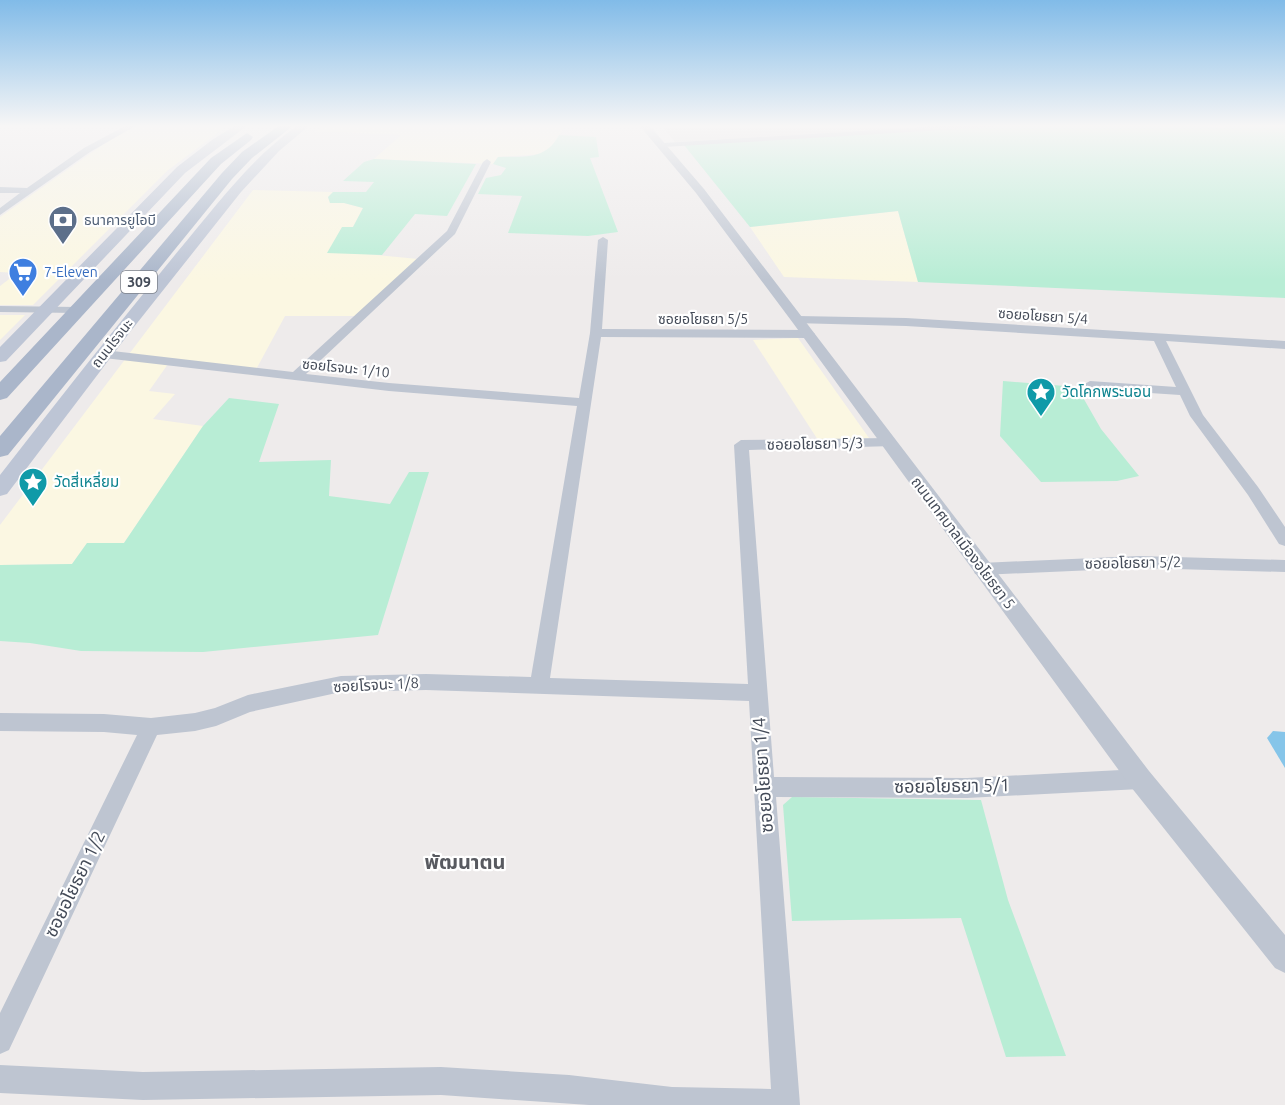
<svg xmlns="http://www.w3.org/2000/svg" width="1285" height="1105" font-family="Ubuntu,'Noto Sans Thai',sans-serif">
<style>
.commercial{fill:#fbf7e2}
.education{fill:#dfdcdd}
.green{fill:#b8edd5}
.water{fill:#86c5e9}
.lines{fill:none;stroke-linecap:round;stroke-linejoin:round}
.minor{fill:#bec5d1;fill-rule:evenodd}
.tertiary{fill:#bec5d1;fill-rule:evenodd}
.secondary{fill:#bdc5d5;fill-rule:evenodd}
.primary{fill:#aab6ca;fill-rule:evenodd}
.labels{text-anchor:middle;stroke-width:4.5;stroke-linejoin:round;paint-order:stroke}
.far-service-label{font-size:14px;fill:#4e5e75;stroke:#fff;text-anchor:start}
.far-shop-label{font-size:14px;fill:#366cbe;stroke:#fff;text-anchor:start}
.shield{fill:#fff;stroke:#7c818a;stroke-width:1.5}
.shield-label{font-size:14px;font-weight:bold;fill:#444b58}
.far-street-label{font-size:14px;fill:#444b58;stroke:#fff}
.culture-label{font-size:15px;fill:#0d838f;stroke:#fff;text-anchor:start}
.street-label{font-size:15px;fill:#444b58;stroke:#fff}
.near-street-label{font-size:18px;fill:#444b58;stroke:#fff}
.near-neighbourhood-label{font-size:20px;font-weight:bold;fill:#585a60;stroke:#fff}
</style>
<rect width="100%" height="100%" fill="#eeebeb"/>
<g class="commercial">
<path d="M 138,125 L 228,125 L 167,171 L 33,305 L 0,305 L 0,286 L 17,273 L 0,272 L 0,217 L 114,137 Z"/>
<path d="M 324,125 L 565,125 L 554,145 L 543,154 L 498,157 L 493,164 L 374,159 L 401,135 L 316,131 Z"/>
<path d="M 253,190 L 333,192 L 328,197 L 330,203 L 344,203 L 363,208 L 353,227 L 328,253 L 356,253 L 418,259 L 356,316 L 285,316 L 253,375 L 168,364 L 149,391 L 175,394 L 153,419 L 203,426 L 124,543 L 87,543 L 72,564 L 0,565 L 0,525 Z"/>
<path d="M 898,211 L 918,282 L 784,277 L 750,227 Z"/>
<path d="M 0,315 L 25,315 L 0,340 Z"/>
<path d="M 798,338 L 869,438 L 818,440 L 753,340 Z"/>
</g>
<path class="education" d="M 661,125 L 960,125 L 675,142 Z"/>
<g class="green">
<path d="M 1013,125 L 1190,125 L 1225,128 L 1225,125 L 1285,125 L 1285,298 L 918,282 L 898,211 L 750,227 L 684,145 Z"/>
<path d="M 559,135 L 596,137 L 599,157 L 590,158 L 618,232 L 588,236 L 508,233 L 522,196 L 478,194 L 486,178 L 501,175 L 506,168 L 493,164 L 498,157 C 524,156 545,161 559,135 Z"/>
<path d="M 374,159 L 476,164 L 447,216 L 415,214 L 382,255 L 327,253 L 342,227 L 353,227 L 363,208 L 344,203 L 330,203 L 328,197 L 333,192 L 366,192 L 374,182 L 343,181 L 364,162 Z"/>
<path d="M 1003,381 L 1077,387 L 1101,429 L 1139,476 L 1117,481 L 1041,482 L 1000,436 Z"/>
<path d="M 229,398 L 279,404 L 259,462 L 331,460 L 329,496 L 390,504 L 409,472 L 429,472 L 378,635 L 203,652 L 81,651 L 30,643 L 0,641 L 0,565 L 72,564 L 87,543 L 124,543 L 203,426 Z"/>
<path d="M 792,797 L 981,800 L 1008,900 L 1066,1056 L 1006,1057 L 961,918 L 792,921 L 783,805 Z"/>
</g>
<path class="water" d="M 1273,731 L 1285,732 L 1285,768 L 1267,738 Z"/>
<g class="lines">
<g class="minor">
<path d="M 127,125 L 137,125 L 90,152 L 0,215 L 0,208 L 20,193 L 0,193 L 0,187 L 27,188 L 84,148 Z"/>
<path d="M 956,125 L 997,125 L 993,127 L 663,147 L 659,145 L 663,143 Z"/>
<path d="M 487,159 L 491,162 L 455,234 L 306,374 L 389,383 L 579,398 L 590,333 L 598,240 L 603,237 L 608,240 L 602,329 L 809,330 L 815,334 L 809,338 L 601,337 L 550,678 L 748,684 L 734,445 L 741,440 L 888,438 L 895,443 L 893,446 L 749,450 L 774,777 L 967,778 L 1140,769 L 1147,772 L 1151,779 L 1147,786 L 1140,789 L 967,798 L 776,797 L 800,1105 L 589,1105 L 441,1095 L 143,1100 L 0,1093 L 0,1065 L 143,1072 L 441,1067 L 569,1075 L 672,1087 L 771,1089 L 749,701 L 426,690 L 341,692 L 250,712 L 216,726 L 195,731 L 157,735 L 9,1050 L 0,1054 L 0,1013 L 137,735 L 104,732 L 0,731 L 0,713 L 104,714 L 151,718 L 195,713 L 215,708 L 248,695 L 341,676 L 426,674 L 531,677 L 577,406 L 389,391 L 104,358 L 98,354 L 104,350 L 293,372 L 447,231 L 483,162 Z"/>
<path d="M 0,306 L 78,307 L 84,310 L 78,313 L 0,312 Z"/>
<path d="M 798,316 L 906,318 L 1285,341 L 1285,349 L 1166,341 L 1203,415 L 1258,487 L 1285,527 L 1285,546 L 1279,544 L 1248,495 L 1190,416 L 1180,395 L 1090,389 L 1083,385 L 1090,381 L 1176,387 L 1154,341 L 906,326 L 794,323 L 792,320 Z"/>
<path d="M 1139,556 L 1285,560 L 1285,572 L 1139,568 L 981,575 L 975,574 L 973,569 L 975,564 L 981,563 Z"/>
</g>
<path class="tertiary" d="M 639,125 L 649,125 L 704,189 L 1149,771 L 1285,935 L 1285,973 L 1275,968 L 1131,787 L 793,323 L 696,193 Z"/>
<g class="secondary">
<path d="M 236,125 L 248,125 L 185,173 L 6,361 L 0,362 L 0,347 L 177,167 L 212,140 Z"/>
<path d="M 298,125 L 310,125 L 279,151 L 241,192 L 130,332 L 7,494 L 0,496 L 0,475 C 59,399 118,324 179,250 C 216,206 251,158 298,125 Z"/>
</g>
<g class="primary">
<path d="M 280,125 L 294,125 L 252,158 L 232,179 L 8,455 L 0,457 L 0,436 L 222,173 L 242,152 Z"/>
<path d="M 247,133 L 253,137 L 251,140 L 221,164 L 7,398 L 0,400 L 0,382 L 211,158 Z"/>
</g>
</g>
<linearGradient id="sky" x2="0" y2="1"><stop stop-color="#81bbe8"/><stop offset="0.45" stop-color="#f7f6f6"/><stop offset="1" stop-color="#f7f6f6" stop-opacity="0"/></linearGradient>
<rect width="1285" height="280" fill="url(#sky)"/>
<defs>
<g id="bank-pin" transform="scale(1.5)"><path d="M0 17L-7.5 6A9.5 9.5 0 1 1 7.5 6Z" fill="#5c6f8a" stroke="#fff"/><path d="M-6-4H6V4H-6ZM0-2.3a2.3 2.3 0 1 0 0 4.6a2.3 2.3 0 1 0 0-4.6Z" fill="#fff"/></g>
<g id="supermarket-pin" transform="scale(1.5)"><path d="M0 17L-7.5 6A9.5 9.5 0 1 1 7.5 6Z" fill="#3f7fe0" stroke="#fff"/><path d="M-6-5.5h2.5l.6 2H6L4.5 2H-2.5L-4.4-4H-6ZM-1.5 3.2a1.3 1.3 0 1 0 .1 0ZM3 3.2a1.3 1.3 0 1 0 .1 0Z" fill="#fff"/></g>
<g id="sight-pin" transform="scale(1.5)"><path d="M0 17L-7.5 6A9.5 9.5 0 1 1 7.5 6Z" fill="#0f9aa8" stroke="#fff"/><path d="M0-6L1.8-2.2L6-1.7L2.9 1.2L3.7 5.4L0 3.3L-3.7 5.4L-2.9 1.2L-6-1.7L-1.8-2.2Z" fill="#fff"/></g>
</defs>
<g fill-rule="evenodd">
<use href="#bank-pin" x="63" y="220"/>
<use href="#supermarket-pin" x="23" y="272"/>
<use href="#sight-pin" x="1041" y="392"/>
<use href="#sight-pin" x="33" y="482"/>
</g>
<g class="labels">
<g class="far-service-label">
<text x="84" y="225">ธนาคารยูโอบี</text>
</g>
<g class="far-shop-label">
<text x="44" y="277">7-Eleven</text>
</g>
<rect class="shield" x="121" y="271" width="36" height="22" rx="4.5"/>
<g class="shield-label">
<text x="139" y="287">309</text>
</g>
<g class="far-street-label">
<text transform="translate(1043 316) rotate(4)" y="5">ซอยอโยธยา 5/4</text>
<text x="703" y="324">ซอยอโยธยา 5/5</text>
<text transform="translate(112 343) rotate(-52)" y="5">ถนนโรจนะ</text>
<text transform="translate(346 368) rotate(6)" y="5">ซอยโรจนะ 1/10</text>
</g>
<g class="culture-label">
<text x="1062" y="397">วัดโคกพระนอน</text>
<text x="54" y="487">วัดสี่เหลี่ยม</text>
</g>
<g class="street-label">
<text transform="translate(815 444) rotate(-1)" y="5">ซอยอโยธยา 5/3</text>
<text transform="translate(963 543) rotate(53)" y="5">ถนนเทศบาลเมืองอโยธยา 5</text>
<text transform="translate(1133 563) rotate(-1)" y="5">ซอยอโยธยา 5/2</text>
<text transform="translate(376 685) rotate(-3)" y="5">ซอยโรจนะ 1/8</text>
</g>
<g class="near-street-label">
<text transform="translate(763 775) rotate(-94)" y="6">ซอยอโยธยา 1/4</text>
<text transform="translate(952 786) rotate(-1)" y="6">ซอยอโยธยา 5/1</text>
<text transform="translate(75 884) rotate(-64)" y="6">ซอยอโยธยา 1/2</text>
</g>
<g class="near-neighbourhood-label">
<text x="465" y="869">พัฒนาตน</text>
</g>
</g>
</svg>
